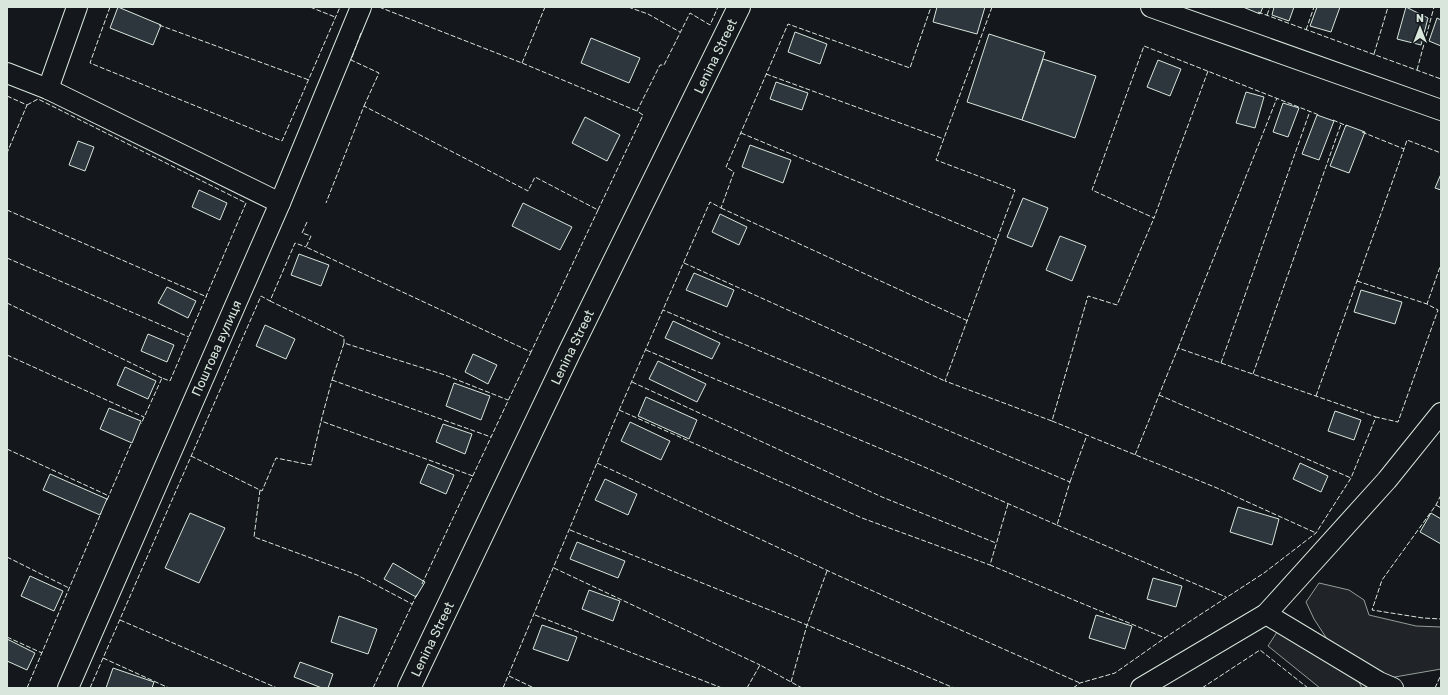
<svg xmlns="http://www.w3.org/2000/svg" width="1448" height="695" font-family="Rubik,sans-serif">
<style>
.green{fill:#202428;stroke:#939e99}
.building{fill:#2c363c;stroke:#d8e6dc}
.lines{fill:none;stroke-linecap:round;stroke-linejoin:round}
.street-casing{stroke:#d8e6dc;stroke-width:22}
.secondary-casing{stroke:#d8e6dc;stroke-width:24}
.street{stroke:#14181c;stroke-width:20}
.secondary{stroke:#14181c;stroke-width:22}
.fence{stroke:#d8e6dc;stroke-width:1;stroke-dasharray:5 2;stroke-linecap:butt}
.labels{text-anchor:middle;stroke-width:3;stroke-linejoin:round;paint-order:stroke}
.street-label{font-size:13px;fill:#d8e6dc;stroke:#14181c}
</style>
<rect width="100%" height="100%" fill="#14181c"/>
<g class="green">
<path d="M 1319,583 L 1349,590 L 1364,600 L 1369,615 L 1416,626 L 1441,627 L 1441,669 L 1389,678 L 1327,639 L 1314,619 L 1306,602 Z"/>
<path d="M 1279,629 L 1356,676 L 1362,688 L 1320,688 L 1268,646 Z"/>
</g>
<g class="building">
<path d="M 118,7 L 161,25 L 153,45 L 110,28 Z"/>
<path d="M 937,7 L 985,7 L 977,34 L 933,22 Z"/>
<path d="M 1243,7 L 1263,7 L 1260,14 Z"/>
<path d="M 1274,7 L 1294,7 L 1289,21 L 1272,15 Z"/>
<path d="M 1317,7 L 1340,7 L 1331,32 L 1310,26 Z"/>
<path d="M 1406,7 L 1428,18 L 1421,45 L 1397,39 Z"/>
<path d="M 1437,18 L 1441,20 L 1441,46 L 1429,41 Z"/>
<path d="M 795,32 L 827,44 L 820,64 L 788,52 Z"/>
<path d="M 989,34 L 1045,52 L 1022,120 L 967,102 Z"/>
<path d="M 591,38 L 640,58 L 629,83 L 581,63 Z"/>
<path d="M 1043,59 L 1096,76 L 1075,138 L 1022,120 Z"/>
<path d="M 1158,60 L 1181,69 L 1170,96 L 1147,87 Z"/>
<path d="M 776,82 L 808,93 L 802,110 L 770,99 Z"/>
<path d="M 1246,92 L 1264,97 L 1255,128 L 1236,123 Z"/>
<path d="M 1283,103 L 1299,108 L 1288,137 L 1273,132 Z"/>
<path d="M 1317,115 L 1334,121 L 1319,160 L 1302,154 Z"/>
<path d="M 585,117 L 620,135 L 607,161 L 572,143 Z"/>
<path d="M 1346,125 L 1365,132 L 1349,173 L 1330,166 Z"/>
<path d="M 78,141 L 94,147 L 85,171 L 69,165 Z"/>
<path d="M 750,145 L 791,160 L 783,183 L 742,167 Z"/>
<path d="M 1441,174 L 1441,190 L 1435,188 Z"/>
<path d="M 199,190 L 227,203 L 220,220 L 192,207 Z"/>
<path d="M 1023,198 L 1048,208 L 1032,247 L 1007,237 Z"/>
<path d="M 523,203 L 572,227 L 560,250 L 512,226 Z"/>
<path d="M 720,214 L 747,227 L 739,245 L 712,232 Z"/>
<path d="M 1060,236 L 1086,246 L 1072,281 L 1046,270 Z"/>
<path d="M 299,254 L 329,265 L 321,286 L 291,275 Z"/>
<path d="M 694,273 L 734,290 L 727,307 L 686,290 Z"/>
<path d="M 167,287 L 196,301 L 188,318 L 158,303 Z"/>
<path d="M 1361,290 L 1402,302 L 1395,324 L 1354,312 Z"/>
<path d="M 673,321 L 720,343 L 712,359 L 665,338 Z"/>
<path d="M 265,325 L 295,339 L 286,359 L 256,346 Z"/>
<path d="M 148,334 L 174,345 L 167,362 L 141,351 Z"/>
<path d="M 473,354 L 497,365 L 488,384 L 465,372 Z"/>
<path d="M 658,361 L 706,384 L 697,402 L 649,379 Z"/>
<path d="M 125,367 L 156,381 L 148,399 L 117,385 Z"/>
<path d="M 454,383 L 490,396 L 481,420 L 446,406 Z"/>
<path d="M 646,397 L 697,420 L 689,439 L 638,416 Z"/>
<path d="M 109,408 L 141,421 L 132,443 L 100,429 Z"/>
<path d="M 1335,411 L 1361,420 L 1354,440 L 1328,431 Z"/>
<path d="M 630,422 L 670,441 L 661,460 L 621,441 Z"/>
<path d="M 443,424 L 472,434 L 465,454 L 436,442 Z"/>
<path d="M 1300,463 L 1328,476 L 1321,492 L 1293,479 Z"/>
<path d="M 428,464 L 454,475 L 446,494 L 420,483 Z"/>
<path d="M 50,474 L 107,499 L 100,515 L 43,490 Z"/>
<path d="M 605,479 L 637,494 L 628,515 L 595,500 Z"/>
<path d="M 1238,507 L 1279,519 L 1272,545 L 1230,532 Z"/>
<path d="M 190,513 L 225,528 L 199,583 L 165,568 Z"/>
<path d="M 1431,513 L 1441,519 L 1441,544 L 1420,532 Z"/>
<path d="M 577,542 L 625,561 L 618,578 L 570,559 Z"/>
<path d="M 393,563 L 425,582 L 416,597 L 384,579 Z"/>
<path d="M 30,576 L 63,591 L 54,611 L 21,596 Z"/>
<path d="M 1153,578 L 1182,586 L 1176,607 L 1147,599 Z"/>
<path d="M 589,590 L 620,601 L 613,621 L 582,609 Z"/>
<path d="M 1096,615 L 1132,626 L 1125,649 L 1089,638 Z"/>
<path d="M 339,616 L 377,629 L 368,654 L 331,642 Z"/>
<path d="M 542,625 L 577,637 L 568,661 L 533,649 Z"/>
<path d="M 7,639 L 35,653 L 27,670 L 7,661 Z"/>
<path d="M 300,662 L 333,674 L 328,688 L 322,688 L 294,677 Z"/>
<path d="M 113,668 L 154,682 L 152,688 L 106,688 Z"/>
</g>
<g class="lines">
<g class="street-casing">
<g id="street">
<path d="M 1151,7 L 1441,110"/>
<path d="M 7,73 L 48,89 L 280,203"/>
<path d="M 48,89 L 77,7"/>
<path d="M 1266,614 L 1379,682 L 1393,688"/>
<path d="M 68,688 L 280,203 L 361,7"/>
<path d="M 1141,688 L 1266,614 L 1387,480 L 1441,413"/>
</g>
</g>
<g class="secondary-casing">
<path id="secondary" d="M 409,688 L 569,353 L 739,7"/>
</g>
<use href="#street" class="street"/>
<use href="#secondary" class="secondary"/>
<g class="fence">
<path d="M 110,7 L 90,63 L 282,141 L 340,7"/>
<path d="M 310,7 L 335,17"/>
<path d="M 379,7 L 522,63 L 637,111"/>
<path d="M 628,7 L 648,14 L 680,32"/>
<path d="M 992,7 L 936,160 L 1015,190 L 945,381 L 1052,421 L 1088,296 L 1117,305 L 1154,218"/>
<path d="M 1258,12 L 1441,79"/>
<path d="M 1267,15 L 1270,7"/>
<path d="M 159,25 L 309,80"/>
<path d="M 1306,30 L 1314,7"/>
<path d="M 361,33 L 351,60 L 379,73 L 364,106"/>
<path d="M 1374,54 L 1388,7"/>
<path d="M 522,63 L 545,7"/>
<path d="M 1417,70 L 1434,7"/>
<path d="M 1208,71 L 1154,218 L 1092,190 L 1144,46 L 1319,115"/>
<path d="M 766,74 L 944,139"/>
<path d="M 7,96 L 27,105 L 7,153"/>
<path d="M 27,105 L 38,99 L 246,203 L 170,381 L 162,378 L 141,424"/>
<path d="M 1333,120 L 1347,126"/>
<path d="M 1362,132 L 1404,149 L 1407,140 L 1441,153"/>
<path d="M 741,133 L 997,240"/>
<path d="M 721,208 L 968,321"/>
<path d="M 7,210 L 207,297"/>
<path d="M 598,210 L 643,115 L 637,111 L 660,65 L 664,65 L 690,13 L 710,25 L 718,7"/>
<path d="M 307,222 L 302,233 L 311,236 L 306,247 L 531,352 L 598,210 L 535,177 L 528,191 L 364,106 L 326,203"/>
<path d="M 7,258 L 189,337"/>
<path d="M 684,263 L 945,381"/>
<path d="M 1357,281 L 1427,304"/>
<path d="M 270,301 L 344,337 L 344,343"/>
<path d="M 7,303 L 162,378"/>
<path d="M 1178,348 L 1277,98"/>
<path d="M 646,350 L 922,466 L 1057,525 L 1070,482 L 663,310"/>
<path d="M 7,355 L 144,417"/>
<path d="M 1221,363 L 1310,111"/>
<path d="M 1253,374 L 1341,124"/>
<path d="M 332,380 L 491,437"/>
<path d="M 632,382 L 882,497 L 996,543"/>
<path d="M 1159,395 L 1351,478"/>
<path d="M 1316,396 L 1404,149"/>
<path d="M 619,410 L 862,518 L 990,565"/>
<path d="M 1052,421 L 1217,488 L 1316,533"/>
<path d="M 7,449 L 109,496"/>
<path d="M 1135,455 L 1178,348 L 1376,417"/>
<path d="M 191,456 L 262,491 L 276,458 L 311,465 L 321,421"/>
<path d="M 597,463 L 837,575 L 1080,683"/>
<path d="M 473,476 L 321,421 L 332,380 L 344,343 L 445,375 L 508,400"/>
<path d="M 1070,482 L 1087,435"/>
<path d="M 260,490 L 254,537 L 357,575 L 412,604"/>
<path d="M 1441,495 L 1436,505 L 1382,580 L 1372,610 L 1423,618 L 1441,619"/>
<path d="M 107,500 L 132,442"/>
<path d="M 1008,504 L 990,565 L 1165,638"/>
<path d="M 1436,505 L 1441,508"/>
<path d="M 1057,525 L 1226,597"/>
<path d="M 570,530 L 807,625 L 954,688"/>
<path d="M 7,557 L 69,588"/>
<path d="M 554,568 L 760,665"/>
<path d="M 422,584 L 531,352"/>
<path d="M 535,615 L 722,688"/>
<path d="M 120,620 L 277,688"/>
<path d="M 7,637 L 42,653"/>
<path d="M 103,658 L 169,688"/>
<path d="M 509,676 L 534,688"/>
<path d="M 791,682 L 807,625 L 827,571"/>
<path d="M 27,688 L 101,513"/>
<path d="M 90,688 L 261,296 L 270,301 L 295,243 L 306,247"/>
<path d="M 373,688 L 417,594"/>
<path d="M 503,688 L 617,415 L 710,202 L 721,208 L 734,172 L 726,167 L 788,24 L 910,68 L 931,7"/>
<path d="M 747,688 L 760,665 L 802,688"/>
<path d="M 1073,688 L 1080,683 L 1115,673 L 1169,635 L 1264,573 L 1316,533 L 1351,478 L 1376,417 L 1398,422 L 1438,310 L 1427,304 L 1441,264"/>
<path d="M 1202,688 L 1260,650 L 1308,688"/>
<path d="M 1435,688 L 1440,677 L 1441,677"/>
</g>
</g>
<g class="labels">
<g class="street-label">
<text transform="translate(715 56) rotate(-64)" y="5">Lenina Street</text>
<text transform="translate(572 347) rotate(-64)" y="5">Lenina Street</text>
<text transform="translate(216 348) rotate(-66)" y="5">Поштова вулиця</text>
<text transform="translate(432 639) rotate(-64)" y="5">Lenina Street</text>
</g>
</g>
<rect width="1448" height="695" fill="none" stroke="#d8e6dc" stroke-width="16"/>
<g transform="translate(1420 28)" stroke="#14181c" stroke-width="3" paint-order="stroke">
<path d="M0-3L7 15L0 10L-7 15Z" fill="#d8e6dc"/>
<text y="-6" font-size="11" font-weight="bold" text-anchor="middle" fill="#d8e6dc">N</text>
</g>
</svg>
